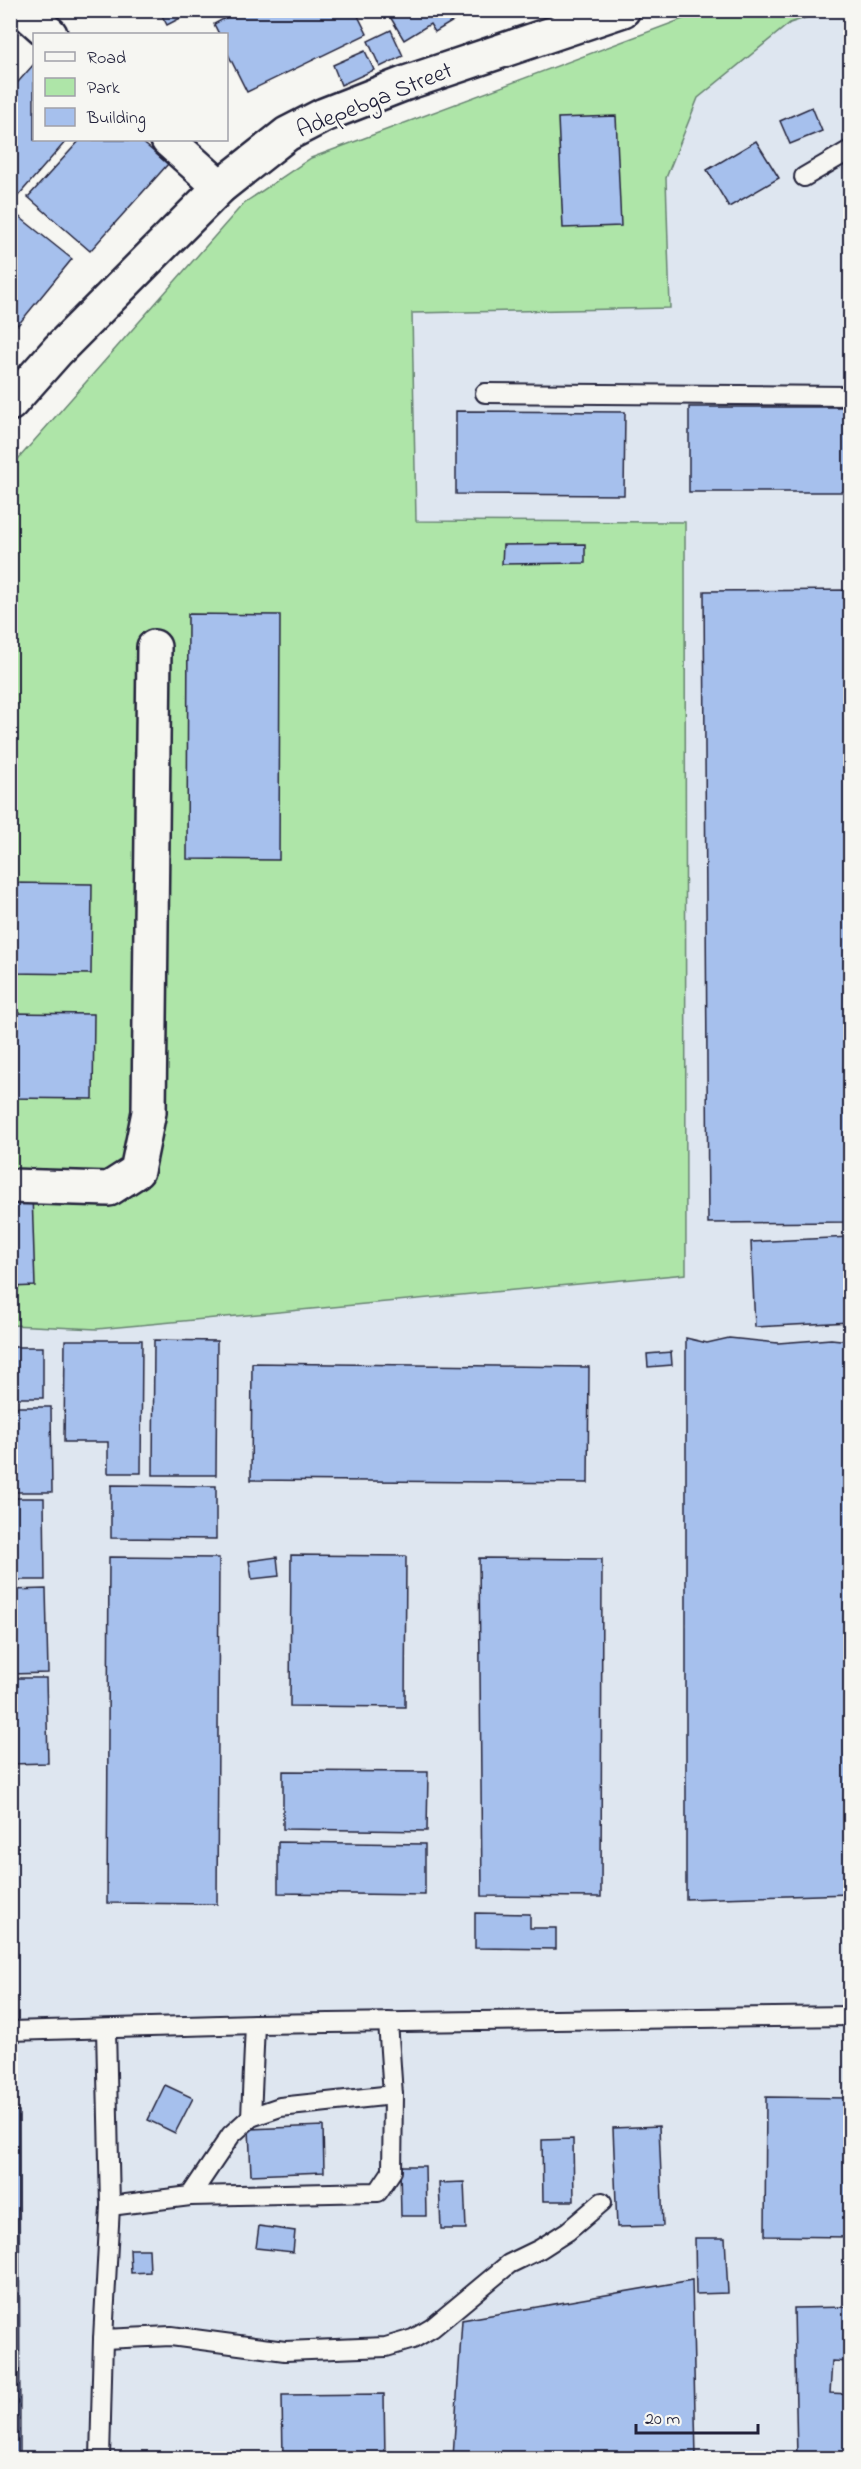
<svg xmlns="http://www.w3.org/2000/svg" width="861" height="2469" font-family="'Indie Flower',sans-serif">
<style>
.built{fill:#dee6f0}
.green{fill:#aee5a8;stroke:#688472;stroke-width:1.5}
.building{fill:#a6c0ed;stroke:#22223b;stroke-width:1.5}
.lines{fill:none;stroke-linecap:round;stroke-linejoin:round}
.service-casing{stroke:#22223b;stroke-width:22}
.minor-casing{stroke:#22223b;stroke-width:38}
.service{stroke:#f6f6f2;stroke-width:18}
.minor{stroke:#f6f6f2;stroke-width:33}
.labels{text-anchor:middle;stroke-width:6;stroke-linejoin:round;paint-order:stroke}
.street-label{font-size:24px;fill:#22223b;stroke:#f6f6f2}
</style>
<rect width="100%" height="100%" fill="#f6f6f2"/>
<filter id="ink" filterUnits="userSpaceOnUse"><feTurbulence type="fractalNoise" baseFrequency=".0167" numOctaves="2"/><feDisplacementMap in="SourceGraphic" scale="12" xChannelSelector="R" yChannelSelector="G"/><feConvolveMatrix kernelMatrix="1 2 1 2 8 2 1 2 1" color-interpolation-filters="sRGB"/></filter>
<g filter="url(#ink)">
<path class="built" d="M 826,11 L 850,11 L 850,2458 L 11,2458 L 11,1325 L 97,1329 L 685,522 L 416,521 L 412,312 L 670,308 L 666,178 L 698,98 L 790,23 Z"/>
<path class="green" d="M 704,11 L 826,11 L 790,23 L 698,98 L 666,178 L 670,308 L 412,313 L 416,521 L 685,522 L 686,1274 L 97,1329 L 11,1325 L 11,467 L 244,203 L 311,158 Z"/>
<g class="building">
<path d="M 159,10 L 196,10 L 167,25 Z"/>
<path d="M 240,10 L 355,10 L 367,34 L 247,92 L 226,50 L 226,34 L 219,34 L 214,24 Z"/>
<path d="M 386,10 L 480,10 L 471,16 L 468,12 L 435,32 L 430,24 L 404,40 Z"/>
<path d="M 391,30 L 403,56 L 380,67 L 368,41 Z"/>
<path d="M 365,51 L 374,70 L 341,85 L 333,65 Z"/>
<path d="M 34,64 L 34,140 L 67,140 L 10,205 L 10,91 Z"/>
<path d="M 812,107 L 822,131 L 790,144 L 780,121 Z"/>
<path d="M 616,116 L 621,226 L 563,228 L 558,118 Z"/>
<path d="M 80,140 L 140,140 L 168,164 L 90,251 L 28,197 Z"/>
<path d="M 756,141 L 779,178 L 729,207 L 707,170 Z"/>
<path d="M 17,215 L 72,259 L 18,325 L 10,318 L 10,223 Z"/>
<rect x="689" y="407" width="161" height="85"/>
<path d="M 456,411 L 625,412 L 624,495 L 456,494 Z"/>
<path d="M 585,544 L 585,563 L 502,564 L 503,545 Z"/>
<path d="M 850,590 L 850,1222 L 708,1223 L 704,591 Z"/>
<path d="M 188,614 L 280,615 L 279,860 L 187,859 Z"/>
<path d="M 10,883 L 92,884 L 91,974 L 10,973 Z"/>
<path d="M 10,1013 L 94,1014 L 93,1099 L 10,1098 Z"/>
<path d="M 32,1194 L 35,1286 L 10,1287 L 10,1195 Z"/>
<path d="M 850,1237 L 850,1322 L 755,1327 L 751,1242 Z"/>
<path d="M 686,1338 L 707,1343 L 729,1338 L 778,1343 L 831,1339 L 850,1341 L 850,1894 L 686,1899 Z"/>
<path d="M 65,1340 L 142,1340 L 141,1473 L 108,1473 L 108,1442 L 64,1442 Z"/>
<path d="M 154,1340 L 217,1341 L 216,1475 L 153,1475 Z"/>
<rect x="10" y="1347" width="33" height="51"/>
<path d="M 671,1352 L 672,1365 L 648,1367 L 647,1354 Z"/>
<path d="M 252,1363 L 589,1367 L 588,1483 L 251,1480 Z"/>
<path d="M 10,1407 L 51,1407 L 52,1492 L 10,1492 Z"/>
<path d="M 111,1485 L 216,1486 L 216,1539 L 111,1538 Z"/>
<path d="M 10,1498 L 44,1498 L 45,1580 L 10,1580 Z"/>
<path d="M 291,1555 L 406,1556 L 405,1707 L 290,1706 Z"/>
<path d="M 109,1557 L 219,1558 L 217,1904 L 107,1903 Z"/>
<path d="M 277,1557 L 279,1576 L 252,1579 L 249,1561 Z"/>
<path d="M 479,1558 L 602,1559 L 601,1897 L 482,1896 Z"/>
<path d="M 46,1589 L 48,1673 L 10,1674 L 10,1590 Z"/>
<path d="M 10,1678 L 46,1678 L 48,1763 L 10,1764 Z"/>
<path d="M 283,1771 L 428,1772 L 427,1831 L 283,1829 Z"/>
<path d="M 278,1842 L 425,1844 L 425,1895 L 278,1893 Z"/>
<path d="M 475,1913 L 530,1914 L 530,1928 L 556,1928 L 556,1949 L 475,1948 Z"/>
<path d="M 165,2085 L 193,2098 L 175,2133 L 148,2120 Z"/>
<path d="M 766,2097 L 850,2098 L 850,2237 L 765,2236 Z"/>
<path d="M 10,2111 L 19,2111 L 20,2458 L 10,2458 Z"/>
<path d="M 323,2126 L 324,2172 L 251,2175 L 249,2129 Z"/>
<path d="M 659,2126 L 663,2226 L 617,2227 L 613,2128 Z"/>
<path d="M 573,2139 L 574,2201 L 543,2201 L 542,2140 Z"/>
<path d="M 400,2166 L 425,2166 L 426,2216 L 401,2216 Z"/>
<path d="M 464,2182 L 466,2229 L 441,2229 L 439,2183 Z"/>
<path d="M 259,2226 L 295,2231 L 293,2252 L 256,2248 Z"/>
<path d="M 695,2238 L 725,2238 L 728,2293 L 696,2294 Z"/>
<path d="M 130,2249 L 149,2249 L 150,2272 L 131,2273 Z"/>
<path d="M 692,2280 L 696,2458 L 453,2458 L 462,2320 Z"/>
<path d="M 850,2307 L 850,2362 L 832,2361 L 830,2393 L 850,2394 L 850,2458 L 797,2458 L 794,2308 Z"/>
<path d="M 384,2394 L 385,2458 L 283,2458 L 282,2395 Z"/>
</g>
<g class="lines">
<g class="service-casing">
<g id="service">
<path d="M 804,177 L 850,150"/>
<path d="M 485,393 L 850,396"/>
<path d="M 10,2031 L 255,2024 L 850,2016"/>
<path d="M 251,2117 L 255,2024"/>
<path d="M 190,2196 L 231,2135 L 251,2117 L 280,2107 L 393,2095"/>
<path d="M 110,2206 L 190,2196 L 378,2192 L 392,2171 L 393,2095 L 388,2022"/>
<path d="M 103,2339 L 171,2336 L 285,2351 L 386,2347 L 413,2339 L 432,2328 L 509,2264 L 540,2249 L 568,2231 L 602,2202"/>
<path d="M 100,2458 L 103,2339 L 110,2206 L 106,2029"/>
</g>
</g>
<g class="minor-casing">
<g id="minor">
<path d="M 23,10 L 50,34"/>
<path d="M 168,140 L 220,187"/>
<path d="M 10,404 L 58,350 L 220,187 L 287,134 L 324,115 L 406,83 L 623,10"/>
<path d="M 10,1186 L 109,1189 L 137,1171 L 149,1112 L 154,647"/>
</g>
</g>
<use href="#service" class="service"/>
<use href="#minor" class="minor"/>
</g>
</g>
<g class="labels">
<g class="street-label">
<text transform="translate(374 99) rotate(-22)" y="8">Adepebga Street</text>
</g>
</g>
<rect width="861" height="2469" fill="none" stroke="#f6f6f2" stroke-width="36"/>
<rect x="18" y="18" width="825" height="2433" fill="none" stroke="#22223b" stroke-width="2" filter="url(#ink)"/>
<rect x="33" y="33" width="195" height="108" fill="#f6f6f2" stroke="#a1a1a9" stroke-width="1.5"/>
<rect x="45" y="52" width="30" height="9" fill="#f6f6f2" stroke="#a1a1a9" stroke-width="1.5"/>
<text x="87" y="63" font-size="18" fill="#22223b">Road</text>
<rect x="45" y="78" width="30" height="18" fill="#aee5a8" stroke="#a1a1a9" stroke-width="1.5"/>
<text x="87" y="93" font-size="18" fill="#22223b">Park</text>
<rect x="45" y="108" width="30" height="18" fill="#a6c0ed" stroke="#a1a1a9" stroke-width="1.5"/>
<text x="87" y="123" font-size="18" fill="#22223b">Building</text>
<path d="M636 2424v9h122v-9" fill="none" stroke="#22223b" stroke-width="3"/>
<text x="645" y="2424" font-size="18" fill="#22223b" stroke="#f6f6f2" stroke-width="4.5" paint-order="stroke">20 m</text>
</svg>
